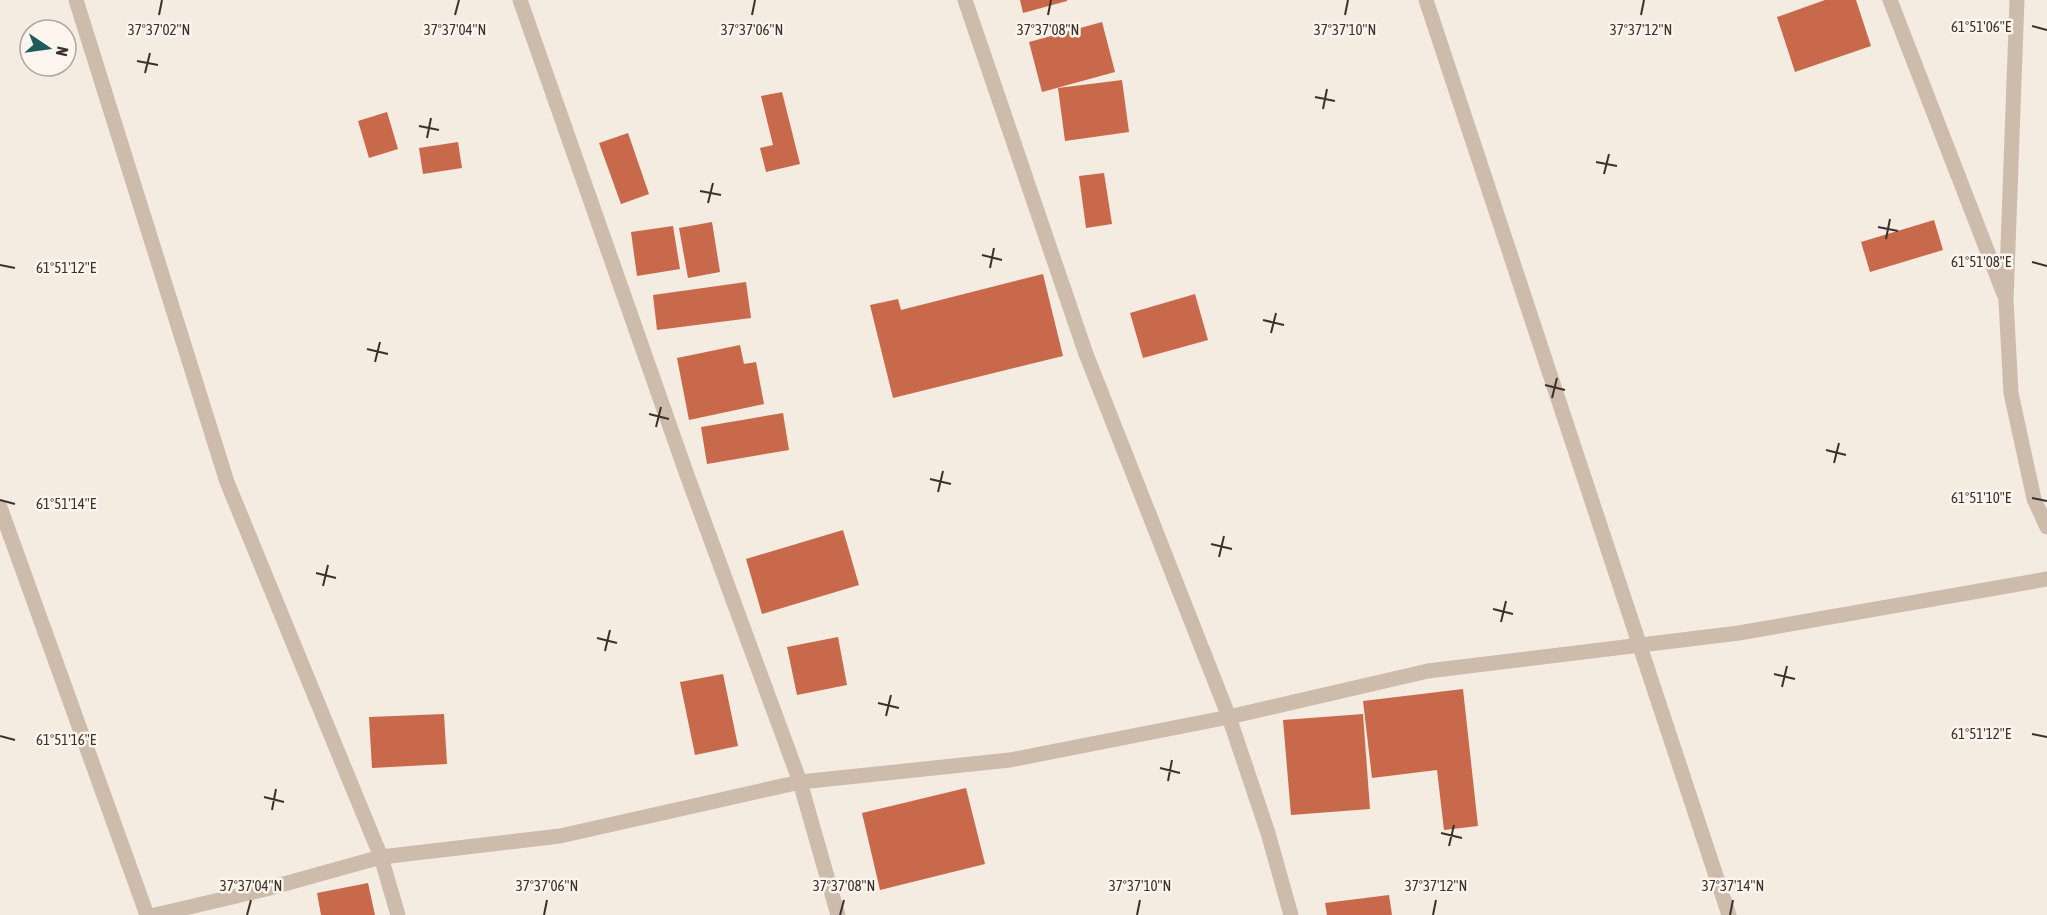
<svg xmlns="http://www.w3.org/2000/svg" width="2047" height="915" font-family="'Asap Condensed',sans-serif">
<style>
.building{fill:#c8694b}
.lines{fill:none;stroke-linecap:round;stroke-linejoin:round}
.minor{stroke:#cdbbac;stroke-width:15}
.ticks{fill:none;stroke:#3b302b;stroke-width:2}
.ticks-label{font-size:15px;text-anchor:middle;fill:#3b302b;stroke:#fbf5ee;stroke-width:5;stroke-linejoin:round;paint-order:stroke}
</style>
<rect width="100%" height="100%" fill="#f4ebe1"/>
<g class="building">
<path d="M 1020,0 L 1067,0 L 1067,1 L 1023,13 Z"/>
<path d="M 1825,0 L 1856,0 L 1871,46 L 1795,72 L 1777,17 Z"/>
<path d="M 1102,22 L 1115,72 L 1042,92 L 1029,42 Z"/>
<path d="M 1122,80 L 1129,132 L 1065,141 L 1058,88 Z"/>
<path d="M 782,92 L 800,164 L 766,172 L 760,148 L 773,145 L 761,96 Z"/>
<path d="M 387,112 L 398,149 L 369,158 L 358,121 Z"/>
<path d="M 628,133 L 649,194 L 621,204 L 599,143 Z"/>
<path d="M 458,142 L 462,168 L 423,174 L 419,148 Z"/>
<path d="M 1104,173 L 1112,224 L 1086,228 L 1079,176 Z"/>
<path d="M 1934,220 L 1943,250 L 1870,272 L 1861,242 Z"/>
<path d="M 712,222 L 720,272 L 688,278 L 679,228 Z"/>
<path d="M 673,226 L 680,269 L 637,276 L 631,232 Z"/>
<path d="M 1043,274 L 1063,356 L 893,398 L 870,305 L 898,299 L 901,310 Z"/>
<path d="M 746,282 L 751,318 L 657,330 L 653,295 Z"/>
<path d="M 1195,294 L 1208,340 L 1143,358 L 1130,313 Z"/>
<path d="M 740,345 L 744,364 L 756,362 L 764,404 L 689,420 L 677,358 Z"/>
<path d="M 783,413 L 789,450 L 707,464 L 701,427 Z"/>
<path d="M 843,530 L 859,585 L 762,614 L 746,559 Z"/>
<path d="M 838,637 L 847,685 L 797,695 L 787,647 Z"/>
<path d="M 723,674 L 738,746 L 695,755 L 680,682 Z"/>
<path d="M 1463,689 L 1478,826 L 1444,830 L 1437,770 L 1372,778 L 1363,701 Z"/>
<path d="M 444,714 L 447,764 L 372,768 L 369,717 Z"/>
<path d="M 1363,714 L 1370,809 L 1291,815 L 1283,720 Z"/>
<path d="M 966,788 L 985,864 L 880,890 L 862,813 Z"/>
<path d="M 368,883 L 375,915 L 321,915 L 317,893 Z"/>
<path d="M 1389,895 L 1392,915 L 1327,915 L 1325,903 Z"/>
</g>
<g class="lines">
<g class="minor">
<path d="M 76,0 L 227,482 L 381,857 L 398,915"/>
<path d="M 520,0 L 687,475 L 800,782 L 838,915"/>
<path d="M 965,0 L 1086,354 L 1229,717 L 1268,833 L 1291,915"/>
<path d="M 1426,0 L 1729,915"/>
<path d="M 1890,0 L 2004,294"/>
<path d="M 2017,0 L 2006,301 L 2011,393 L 2034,499 L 2047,527"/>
<path d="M 0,507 L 147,915"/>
<path d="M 155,915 L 266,889 L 381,857 L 560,836 L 800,782 L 1010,760 L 1229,717 L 1428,671 L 1739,633 L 2047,579"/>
</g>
</g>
<path class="ticks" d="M 159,15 L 162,0M 455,15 L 459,0M 752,15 L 755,0M 1048,15 L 1051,0M 1345,15 L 1348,0M 1641,15 L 1644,0M 2032,26 L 2047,30M 137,61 L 158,65M 145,73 L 150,53M 1315,97 L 1335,101M 1323,109 L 1327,89M 419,126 L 439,130M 427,138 L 431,118M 1596,162 L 1617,166M 1604,174 L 1609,154M 700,191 L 721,195M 708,203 L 713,183M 1878,227 L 1898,231M 1886,239 L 1890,219M 982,255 L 1002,260M 2032,262 L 2047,266M 0,265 L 15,268M 990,268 L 994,248M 1263,320 L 1284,325M 1271,333 L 1276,313M 367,349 L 388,354M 375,362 L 380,342M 1545,385 L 1565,390M 1552,398 L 1557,378M 649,414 L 669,419M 656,427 L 661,407M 1826,450 L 1846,455M 1834,463 L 1839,443M 930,479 L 951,484M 938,492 L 943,471M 2032,498 L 2047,501M 0,500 L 15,504M 1211,544 L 1232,549M 1219,557 L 1224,536M 316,573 L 336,578M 323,586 L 328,565M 1493,609 L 1513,614M 1501,622 L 1506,601M 597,638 L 617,643M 605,651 L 610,630M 1774,674 L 1795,679M 1782,687 L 1787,666M 878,703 L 899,708M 886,716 L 891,695M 2032,734 L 2047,737M 0,736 L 15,740M 1160,768 L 1180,773M 1168,781 L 1172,760M 264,797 L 284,802M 272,810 L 276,789M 1441,833 L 1462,838M 1449,846 L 1454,825M 247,915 L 251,900M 544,915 L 547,900M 840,915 L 844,900M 1137,915 L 1140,900M 1433,915 L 1436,900M 1730,915 L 1733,900"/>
<g class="ticks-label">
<text x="1981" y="32">61°51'06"E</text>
<text x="159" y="35">37°37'02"N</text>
<text x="455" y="35">37°37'04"N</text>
<text x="752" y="35">37°37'06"N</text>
<text x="1048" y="35">37°37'08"N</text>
<text x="1345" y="35">37°37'10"N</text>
<text x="1641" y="35">37°37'12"N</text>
<text x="1981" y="267">61°51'08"E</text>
<text x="66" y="273">61°51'12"E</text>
<text x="1981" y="503">61°51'10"E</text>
<text x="66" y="509">61°51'14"E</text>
<text x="1981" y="739">61°51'12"E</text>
<text x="66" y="745">61°51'16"E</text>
<text x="251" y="891">37°37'04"N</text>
<text x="547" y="891">37°37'06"N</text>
<text x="844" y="891">37°37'08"N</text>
<text x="1140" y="891">37°37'10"N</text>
<text x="1436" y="891">37°37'12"N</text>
<text x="1733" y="891">37°37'14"N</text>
</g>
<g transform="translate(48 48) rotate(103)"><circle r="28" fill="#fbf5ee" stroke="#aea6a0" stroke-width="1.5"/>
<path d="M0-4.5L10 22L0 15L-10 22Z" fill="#1f5a5e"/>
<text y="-9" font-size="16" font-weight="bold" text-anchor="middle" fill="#3b302b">N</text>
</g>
</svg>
